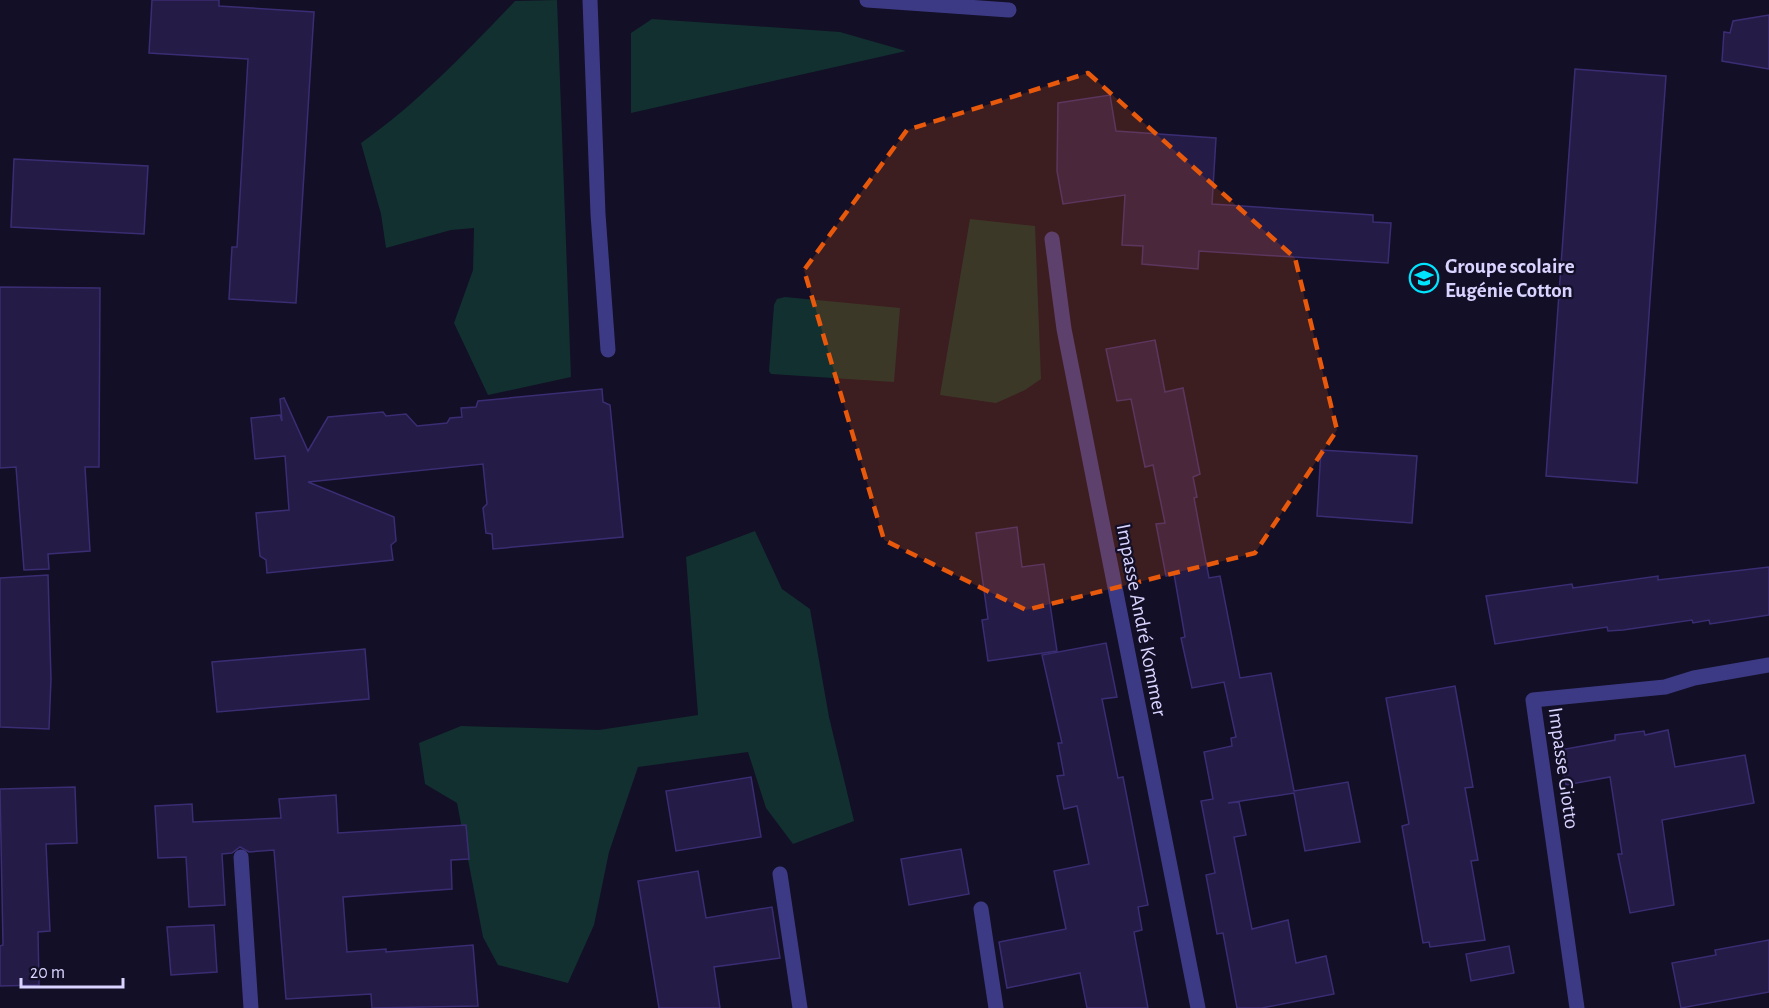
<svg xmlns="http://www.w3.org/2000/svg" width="1769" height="1008" font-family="'Alegreya Sans',sans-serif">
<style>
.green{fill:#12302f}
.building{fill:#241b47;stroke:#3b2d73;stroke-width:1.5}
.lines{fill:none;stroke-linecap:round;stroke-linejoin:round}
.minor{stroke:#3d3a85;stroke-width:15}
.marked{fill:#e8590c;fill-opacity:0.2;stroke:#e8590c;stroke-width:4.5;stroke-dasharray:12 8;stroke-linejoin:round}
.labels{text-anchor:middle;stroke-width:4.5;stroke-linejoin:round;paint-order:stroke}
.poi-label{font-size:21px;font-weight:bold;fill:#d9d4ff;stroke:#130f26;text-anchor:start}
.street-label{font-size:21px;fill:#d9d4ff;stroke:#130f26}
</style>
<rect width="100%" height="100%" fill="#130f26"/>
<g class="green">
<path d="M 557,0 L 571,377 L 488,395 L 454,323 L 473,270 L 474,228 L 451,230 L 386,248 L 381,214 L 361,143 C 419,102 466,52 515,1 Z"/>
<path d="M 652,19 L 840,32 L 906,51 L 631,113 L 631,33 Z"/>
<path d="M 970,219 L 1035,226 L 1041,379 L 1025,390 L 996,403 L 940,395 Z"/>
<path d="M 785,297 L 900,308 L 894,382 L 771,374 L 769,371 L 774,305 L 777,299 Z"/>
<path d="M 755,531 L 782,589 L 810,609 L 829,717 L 854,821 L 793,844 L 766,808 L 748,752 L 638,767 L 609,852 L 594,925 L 568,983 L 498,965 L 483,937 L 457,803 L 425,784 L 419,743 L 461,726 L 599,730 L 698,715 L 686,557 Z"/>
</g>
<g class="building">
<path d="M 152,0 L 219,0 L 219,6 L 314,12 L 296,303 L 229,299 L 232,247 L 237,247 L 248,59 L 149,53 Z"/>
<path d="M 1769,15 L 1769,69 L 1722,61 L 1724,32 L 1730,33 L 1733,21 Z"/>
<path d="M 1575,69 L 1666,76 L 1637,483 L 1546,476 Z"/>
<path d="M 1110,95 L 1116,131 L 1216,138 L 1212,204 L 1373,215 L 1373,222 L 1391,223 L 1388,263 L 1199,251 L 1198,269 L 1142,264 L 1143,246 L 1122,245 L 1125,195 L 1063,204 L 1057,171 L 1058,103 Z"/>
<path d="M 14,159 L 148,166 L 144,234 L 11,227 Z"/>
<path d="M 0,287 L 100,288 L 99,467 L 85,467 L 90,551 L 48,554 L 49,569 L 24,570 L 16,467 L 0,468 Z"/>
<path d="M 1155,340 L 1165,392 L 1183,388 L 1200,474 L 1193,477 L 1197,497 L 1194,498 L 1209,578 L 1220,576 L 1240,678 L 1271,673 L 1294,791 L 1348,782 L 1360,842 L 1341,845 L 1305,851 L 1294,793 L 1228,803 L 1239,802 L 1246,835 L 1234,837 L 1252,929 L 1288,920 L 1296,963 L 1326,956 L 1334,994 L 1262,1008 L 1237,1008 L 1223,933 L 1217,934 L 1206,875 L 1215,873 L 1201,801 L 1213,799 L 1204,752 L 1232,746 L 1231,738 L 1236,737 L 1224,682 L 1192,688 L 1181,638 L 1185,637 L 1174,574 L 1166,576 L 1156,524 L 1165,523 L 1153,465 L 1145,467 L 1131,399 L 1117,401 L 1106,349 Z"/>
<path d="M 602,389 L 603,402 L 610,405 L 623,537 L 493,549 L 492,534 L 486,533 L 483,508 L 487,504 L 483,464 L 308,482 L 394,517 L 396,541 L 391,545 L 393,560 L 267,573 L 266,560 L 260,556 L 256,513 L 289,510 L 285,456 L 255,459 L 251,418 L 280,415 L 282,421 L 280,399 L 284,398 L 308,451 L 328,417 L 383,412 L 386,416 L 406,414 L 417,426 L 447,423 L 450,418 L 462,417 L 461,408 L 476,407 L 478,401 Z"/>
<path d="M 1321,450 L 1417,456 L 1412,523 L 1317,516 Z"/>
<path d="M 1017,527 L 1022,567 L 1044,564 L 1057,651 L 988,661 L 982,620 L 988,619 L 976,533 Z"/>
<path d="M 1769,567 L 1769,615 L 1710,624 L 1709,620 L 1693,623 L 1692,620 L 1623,630 L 1608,631 L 1607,627 L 1495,644 L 1486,596 L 1572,584 L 1573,588 L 1658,576 L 1658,580 Z"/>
<path d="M 48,575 L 51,679 L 49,729 L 0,727 L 0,578 Z"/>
<path d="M 1106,643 L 1117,697 L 1102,699 L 1118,778 L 1123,777 L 1148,905 L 1138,907 L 1142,930 L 1134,932 L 1148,1008 L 1087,1008 L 1080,973 L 1007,988 L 999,942 L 1066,929 L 1054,871 L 1089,864 L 1077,806 L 1064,809 L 1057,776 L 1064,775 L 1058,743 L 1062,743 L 1042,655 Z"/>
<path d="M 365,649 L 369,699 L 217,712 L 212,662 Z"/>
<path d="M 1455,686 L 1473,787 L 1465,788 L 1478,860 L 1471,861 L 1485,940 L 1430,947 L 1429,942 L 1423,943 L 1402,826 L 1409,824 L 1386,698 Z"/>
<path d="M 1668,730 L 1675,767 L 1745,755 L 1754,803 L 1662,820 L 1674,905 L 1630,913 L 1618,854 L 1622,854 L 1610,777 L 1566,785 L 1560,750 L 1615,740 L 1615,735 L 1644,731 L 1645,735 Z"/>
<path d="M 751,777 L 761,837 L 676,851 L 666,791 Z"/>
<path d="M 75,787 L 77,843 L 46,844 L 50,931 L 38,932 L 39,985 L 0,986 L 0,946 L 3,945 L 0,789 Z"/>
<path d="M 336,795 L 338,833 L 466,825 L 469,859 L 451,860 L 452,889 L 343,897 L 347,952 L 386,949 L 386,952 L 473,945 L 478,1006 L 372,1008 L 371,994 L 286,999 L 274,850 L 249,852 L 240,847 L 232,853 L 222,854 L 225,905 L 189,907 L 186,857 L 158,858 L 155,806 L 192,804 L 193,822 L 281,818 L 279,799 Z"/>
<path d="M 961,849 L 969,894 L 909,905 L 901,859 Z"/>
<path d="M 698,871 L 706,918 L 772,907 L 780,958 L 714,967 L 720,1008 L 659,1008 L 638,881 Z"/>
<path d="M 214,925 L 217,972 L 171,975 L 167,927 Z"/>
<path d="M 1769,940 L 1769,992 L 1681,1008 L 1672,963 L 1716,955 L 1715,950 Z"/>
<path d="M 1509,946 L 1514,973 L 1471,981 L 1466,954 Z"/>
</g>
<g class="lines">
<g class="minor">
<path d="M 590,0 L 598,214 L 608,350"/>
<path d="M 867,0 L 1009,10"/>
<path d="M 1052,239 L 1064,329 L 1198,1008"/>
<path d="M 241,857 L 251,1008"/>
<path d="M 780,874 L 800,1008"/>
<path d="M 981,909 L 996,1008"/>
<path d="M 1577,1008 L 1533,700 L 1665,687 L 1694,678 L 1769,665"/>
</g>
</g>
<path class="marked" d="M 1088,73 L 1295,258 L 1337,430 L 1255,553 L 1026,610 L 884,540 L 804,270 L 907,130 Z"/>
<defs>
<g id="school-ring" transform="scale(1.5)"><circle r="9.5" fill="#130f26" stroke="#00e5ff" stroke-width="1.5"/><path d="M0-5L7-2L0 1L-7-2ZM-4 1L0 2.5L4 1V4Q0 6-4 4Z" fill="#00e5ff"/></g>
</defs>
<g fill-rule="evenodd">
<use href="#school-ring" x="1424" y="278"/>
</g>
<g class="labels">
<g class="poi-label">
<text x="1445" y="273">Groupe scolaire<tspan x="1445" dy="24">Eugénie Cotton</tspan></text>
</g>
<g class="street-label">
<text transform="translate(1142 620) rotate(79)" y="7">Impasse André Kommer</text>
<text transform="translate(1564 768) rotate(82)" y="7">Impasse Giotto</text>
</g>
</g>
<path d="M21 978v9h102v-9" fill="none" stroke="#d9d4ff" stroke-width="3"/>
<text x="30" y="978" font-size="18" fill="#d9d4ff" stroke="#130f26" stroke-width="4.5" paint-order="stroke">20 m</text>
</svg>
